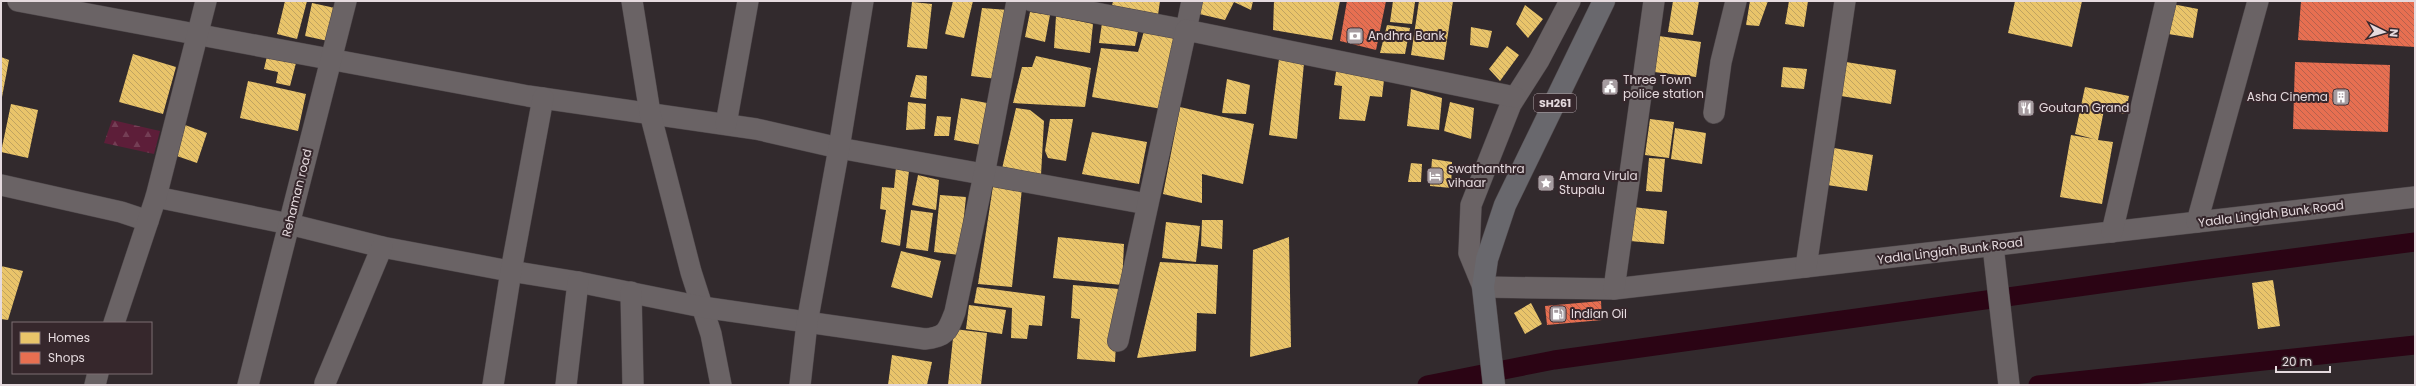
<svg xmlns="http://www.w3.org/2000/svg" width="2416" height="386" font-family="Poppins,sans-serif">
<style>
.forest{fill:url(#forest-firs)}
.homes{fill:url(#homes-back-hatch)}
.shops{fill:url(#shops-back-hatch)}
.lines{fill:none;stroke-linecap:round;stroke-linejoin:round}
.canal{stroke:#2b0414;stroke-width:19}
.street-casing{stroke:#4e474a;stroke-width:22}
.primary-casing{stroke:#4e474a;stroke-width:23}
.street{stroke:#6a6365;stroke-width:21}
.primary{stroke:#69686d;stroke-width:22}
.labels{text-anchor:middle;stroke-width:4;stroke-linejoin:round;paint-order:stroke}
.shield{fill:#36272c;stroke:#b0a4a9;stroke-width:1}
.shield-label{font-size:11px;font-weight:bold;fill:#e5dade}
.poi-label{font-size:12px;fill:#e5dade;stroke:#36272c;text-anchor:start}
.street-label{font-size:12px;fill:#e5dade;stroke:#36272c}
</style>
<defs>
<pattern id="forest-firs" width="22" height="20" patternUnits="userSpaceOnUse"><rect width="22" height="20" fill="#5d1e39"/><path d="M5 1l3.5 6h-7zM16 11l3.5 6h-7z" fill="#743e55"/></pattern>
<pattern id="homes-back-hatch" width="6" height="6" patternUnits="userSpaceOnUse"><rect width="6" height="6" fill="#e9c46a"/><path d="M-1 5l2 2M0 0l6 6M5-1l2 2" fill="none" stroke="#c0a360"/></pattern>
<pattern id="shops-back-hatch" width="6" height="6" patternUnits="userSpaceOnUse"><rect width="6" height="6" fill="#e76f51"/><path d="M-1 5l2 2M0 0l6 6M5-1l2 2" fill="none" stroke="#b6614d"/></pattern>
</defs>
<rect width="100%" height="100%" fill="#322a2d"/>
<path class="forest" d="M 112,120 L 160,131 L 154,154 L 104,143 Z"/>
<g class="homes">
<path d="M 285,1 L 307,1 L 297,39 L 277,34 Z"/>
<path d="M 953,1 L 973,1 L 964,38 L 945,34 Z"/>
<path d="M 1113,1 L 1160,1 L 1158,15 L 1112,6 Z"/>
<path d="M 1198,1 L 1253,1 L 1251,10 L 1234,2 L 1225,20 L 1195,13 Z"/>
<path d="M 1274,1 L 1340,1 L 1332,40 L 1273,30 Z"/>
<path d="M 1393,1 L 1415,2 L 1412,24 L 1390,22 Z"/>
<path d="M 1419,1 L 1453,1 L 1444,60 L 1411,55 Z"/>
<path d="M 1673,1 L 1699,1 L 1693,35 L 1668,32 Z"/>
<path d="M 1750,1 L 1768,1 L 1759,26 L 1746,25 Z"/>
<path d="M 1789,1 L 1808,1 L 1804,27 L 1785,24 Z"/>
<path d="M 2015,1 L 2082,1 L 2072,47 L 2008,33 Z"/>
<path d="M 912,2 L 932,4 L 927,49 L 907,47 Z"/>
<path d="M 312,3 L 335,8 L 328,41 L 305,36 Z"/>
<path d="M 2167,3 L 2198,9 L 2193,38 L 2162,33 Z"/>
<path d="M 1525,5 L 1543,19 L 1528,38 L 1516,24 Z"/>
<path d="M 982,8 L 1008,10 L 997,79 L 971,76 Z"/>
<path d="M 1030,12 L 1050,15 L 1045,42 L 1025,37 Z"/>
<path d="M 1056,16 L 1093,24 L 1090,53 L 1054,48 Z"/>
<path d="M 1102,23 L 1139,26 L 1135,46 L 1099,43 Z"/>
<path d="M 1387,25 L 1410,28 L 1405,54 L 1380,53 Z"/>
<path d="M 1471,27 L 1492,31 L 1488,48 L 1470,45 Z"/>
<path d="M 1144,31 L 1177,36 L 1162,109 L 1092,97 L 1101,48 L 1138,52 Z"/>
<path d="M 1659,36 L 1701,42 L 1696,77 L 1654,72 Z"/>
<path d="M 1507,46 L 1519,55 L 1500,81 L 1489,69 Z"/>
<path d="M 268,52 L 297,59 L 290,86 L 276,83 L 278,72 L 264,69 Z"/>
<path d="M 133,54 L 176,67 L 163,114 L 119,102 Z"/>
<path d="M 1036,56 L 1091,68 L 1085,107 L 1013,103 L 1022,67 L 1032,67 Z"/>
<path d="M 1,57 L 9,60 L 2,97 L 1,97 Z"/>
<path d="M 1279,59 L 1304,63 L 1297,139 L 1269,135 Z"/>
<path d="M 1846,62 L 1896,70 L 1891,104 L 1841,96 Z"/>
<path d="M 1337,65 L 1384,80 L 1382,97 L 1370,96 L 1365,121 L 1339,119 L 1342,86 L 1334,85 Z"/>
<path d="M 1783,67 L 1807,69 L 1804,89 L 1781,87 Z"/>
<path d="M 916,75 L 927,76 L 926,99 L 910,97 Z"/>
<path d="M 1227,79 L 1250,85 L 1246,114 L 1222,113 Z"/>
<path d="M 248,81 L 306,94 L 298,131 L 240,118 Z"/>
<path d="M 2085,87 L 2129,96 L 2125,114 L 2104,110 L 2098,140 L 2113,142 L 2102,204 L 2060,197 L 2071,135 L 2094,139 L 2075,134 Z"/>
<path d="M 1411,89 L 1442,98 L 1439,130 L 1407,126 Z"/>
<path d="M 961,98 L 987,103 L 981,145 L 954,140 Z"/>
<path d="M 908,102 L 926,104 L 925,129 L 906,130 Z"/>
<path d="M 1450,102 L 1474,108 L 1471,139 L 1444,131 Z"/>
<path d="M 11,104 L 38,110 L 28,158 L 1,152 Z"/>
<path d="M 1180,107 L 1254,124 L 1243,184 L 1202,174 L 1202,203 L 1163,194 Z"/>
<path d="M 1016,108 L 1030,110 L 1044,121 L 1041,175 L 1001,173 Z"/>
<path d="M 937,116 L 951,117 L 949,136 L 934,136 Z"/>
<path d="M 1050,119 L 1073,119 L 1066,161 L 1048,158 L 1045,151 Z"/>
<path d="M 1650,119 L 1674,122 L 1669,158 L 1645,155 Z"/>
<path d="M 185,125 L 207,133 L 197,163 L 174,155 Z"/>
<path d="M 1675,128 L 1706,133 L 1702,164 L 1671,159 Z"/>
<path d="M 1092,132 L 1147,142 L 1139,184 L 1082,174 Z"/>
<path d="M 1834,148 L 1873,155 L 1867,191 L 1827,185 Z"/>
<path d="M 1649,158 L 1665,159 L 1662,192 L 1646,191 Z"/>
<path d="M 1432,159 L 1452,162 L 1451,188 L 1430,186 Z"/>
<path d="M 1411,163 L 1422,164 L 1421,182 L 1408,182 Z"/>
<path d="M 896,167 L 909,171 L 900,246 L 881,242 L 886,210 L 880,209 L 882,187 L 894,188 Z"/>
<path d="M 918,175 L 939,180 L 936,210 L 912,205 Z"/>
<path d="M 993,186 L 1022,188 L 1012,287 L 978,284 Z"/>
<path d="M 940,195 L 966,197 L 960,255 L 934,252 Z"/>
<path d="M 1633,207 L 1667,211 L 1664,244 L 1630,241 Z"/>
<path d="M 911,210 L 933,213 L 928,251 L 906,248 Z"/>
<path d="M 1202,220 L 1223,220 L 1222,249 L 1201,246 Z"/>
<path d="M 1166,222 L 1200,226 L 1196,262 L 1162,258 Z"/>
<path d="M 1058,237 L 1124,244 L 1122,285 L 1053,278 Z"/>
<path d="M 1289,237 L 1291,347 L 1250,357 L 1253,250 Z"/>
<path d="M 901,251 L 941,261 L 932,298 L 891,287 Z"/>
<path d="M 1160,262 L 1218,265 L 1216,314 L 1197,313 L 1196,351 L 1137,358 Z"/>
<path d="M 1,266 L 23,271 L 8,320 L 1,319 Z"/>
<path d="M 2273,280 L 2280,326 L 2258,329 L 2252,283 Z"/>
<path d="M 1073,285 L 1119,289 L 1115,362 L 1077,359 L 1080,319 L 1071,318 Z"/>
<path d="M 977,287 L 1045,296 L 1042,326 L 1029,325 L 1027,339 L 1011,338 L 1012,308 L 974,303 Z"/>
<path d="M 1531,303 L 1542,324 L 1525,334 L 1514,313 Z"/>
<path d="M 969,305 L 1006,310 L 1002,334 L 966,329 Z"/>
<path d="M 954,329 L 987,333 L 981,385 L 948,385 Z"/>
<path d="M 892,355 L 932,362 L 927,385 L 888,385 Z"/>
</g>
<g class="shops">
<path d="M 1347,1 L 1386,1 L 1376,50 L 1340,41 Z"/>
<path d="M 2301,1 L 2415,1 L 2415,47 L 2298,40 Z"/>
<path d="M 2295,62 L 2390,65 L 2388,132 L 2293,129 Z"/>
<path d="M 1601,301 L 1602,320 L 1547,325 L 1545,306 Z"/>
</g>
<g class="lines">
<g class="canal">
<path d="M 1427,385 L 1554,360 L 2201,270 L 2415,242"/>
<path d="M 2038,385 L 2415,345"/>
</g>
<g class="street-casing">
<g id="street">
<path d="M 18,1 L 528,96 L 756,129 L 839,148 L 1147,204"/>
<path d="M 632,1 L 650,113 L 691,272 L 711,334 L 721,385"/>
<path d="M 1032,1 L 1186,30 L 1192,1"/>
<path d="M 1570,1 L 1539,60 L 1511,104 L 1471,205 L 1469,253 L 1483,287 L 1614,289 L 2415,197"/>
<path d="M 1714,113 L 1721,62 L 1736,1"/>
<path d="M 726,124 L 748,1"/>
<path d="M 1,185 L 121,212 L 148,221"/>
<path d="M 156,197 L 289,224 L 382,247 L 504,270 L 578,282 L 702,307 L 925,339 C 947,337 948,330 955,312 L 984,175 L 1017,1"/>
<path d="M 2197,222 L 2258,1"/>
<path d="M 2112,232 L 2166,1"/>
<path d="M 1993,246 L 2009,385"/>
<path d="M 1806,267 L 1845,1"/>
<path d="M 1614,289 L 1654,1"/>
<path d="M 631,292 L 633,385"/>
<path d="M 114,323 L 156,197 L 206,1"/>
<path d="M 1118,341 L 1186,30 L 1515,97"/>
<path d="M 325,383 L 382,247"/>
<path d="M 95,385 L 98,373"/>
<path d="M 248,385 L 346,1"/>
<path d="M 493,385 L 511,271 L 543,98"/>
<path d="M 566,385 L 578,282"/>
<path d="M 800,385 L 807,323 L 839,148 L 863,1"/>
</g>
</g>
<g class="primary-casing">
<path id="primary" d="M 1494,385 L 1483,287 L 1487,259 L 1505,205 L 1604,1"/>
</g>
<use href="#street" class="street"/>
<use href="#primary" class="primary"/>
</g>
<defs>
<g id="bank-square" transform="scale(0.9)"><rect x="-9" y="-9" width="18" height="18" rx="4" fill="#a69ca0" stroke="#36272c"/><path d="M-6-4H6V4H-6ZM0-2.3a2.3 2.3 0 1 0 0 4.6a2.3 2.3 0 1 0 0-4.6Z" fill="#fff"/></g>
<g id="civic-square" transform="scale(0.9)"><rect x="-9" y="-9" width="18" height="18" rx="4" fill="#a69ca0" stroke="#36272c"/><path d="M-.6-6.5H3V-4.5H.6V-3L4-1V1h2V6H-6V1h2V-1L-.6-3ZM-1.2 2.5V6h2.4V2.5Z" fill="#fff"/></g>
<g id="building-square" transform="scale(0.9)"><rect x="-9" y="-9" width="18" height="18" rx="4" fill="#a69ca0" stroke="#36272c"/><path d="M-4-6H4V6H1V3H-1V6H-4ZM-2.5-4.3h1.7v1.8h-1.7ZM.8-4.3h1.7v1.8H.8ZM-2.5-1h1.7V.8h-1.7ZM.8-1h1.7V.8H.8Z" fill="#fff"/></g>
<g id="restaurant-square" transform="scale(0.9)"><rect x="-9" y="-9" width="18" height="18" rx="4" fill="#a69ca0" stroke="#36272c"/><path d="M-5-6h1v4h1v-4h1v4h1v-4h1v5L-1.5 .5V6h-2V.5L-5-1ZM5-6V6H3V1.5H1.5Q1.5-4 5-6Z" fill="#fff"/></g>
<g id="hotel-square" transform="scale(0.9)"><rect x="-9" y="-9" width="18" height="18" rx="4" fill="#a69ca0" stroke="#36272c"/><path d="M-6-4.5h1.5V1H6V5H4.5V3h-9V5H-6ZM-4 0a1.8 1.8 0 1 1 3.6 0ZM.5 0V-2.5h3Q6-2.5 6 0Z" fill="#fff"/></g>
<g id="sight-square" transform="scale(0.9)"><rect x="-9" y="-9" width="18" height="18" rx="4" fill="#a69ca0" stroke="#36272c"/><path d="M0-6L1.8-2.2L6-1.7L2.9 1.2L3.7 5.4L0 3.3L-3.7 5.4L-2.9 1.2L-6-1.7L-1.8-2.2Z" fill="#fff"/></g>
<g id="fuel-square" transform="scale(0.9)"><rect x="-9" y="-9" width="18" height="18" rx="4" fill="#a69ca0" stroke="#36272c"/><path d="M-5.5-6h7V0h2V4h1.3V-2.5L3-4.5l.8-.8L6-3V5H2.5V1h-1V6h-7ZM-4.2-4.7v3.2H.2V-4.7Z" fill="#fff"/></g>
</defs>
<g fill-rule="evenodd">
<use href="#bank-square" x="1355" y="36"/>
<use href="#civic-square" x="1610" y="87"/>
<use href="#building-square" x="2341" y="97"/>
<use href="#restaurant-square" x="2026" y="108"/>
<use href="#hotel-square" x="1435" y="176"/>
<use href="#sight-square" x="1546" y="183"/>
<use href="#fuel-square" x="1558" y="314"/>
</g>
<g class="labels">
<rect class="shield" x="1534" y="94" width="42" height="18" rx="3"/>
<g class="shield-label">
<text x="1555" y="107">SH261</text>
</g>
<g class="poi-label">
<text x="1368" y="40">Andhra Bank</text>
<text x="1623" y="84">Three Town<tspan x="1623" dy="14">police station</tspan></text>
<text x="2328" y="101" text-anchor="end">Asha Cinema</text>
<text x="2039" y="112">Goutam Grand</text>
<text x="1448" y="173">swathanthra<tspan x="1448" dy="14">vihaar</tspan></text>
<text x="1559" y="180">Amara Virula<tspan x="1559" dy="14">Stupalu</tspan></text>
<text x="1571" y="318">Indian Oil</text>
</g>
<g class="street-label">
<text transform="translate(297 193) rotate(-76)" y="4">Rehaman road</text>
<text transform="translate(2271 214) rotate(-7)" y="4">Yadla Lingiah Bunk Road</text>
<text transform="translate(1950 251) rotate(-7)" y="4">Yadla Lingiah Bunk Road</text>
</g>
</g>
<rect width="2416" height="386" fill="none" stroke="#e5dade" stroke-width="4"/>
<rect x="12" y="322" width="140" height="52" fill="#36272c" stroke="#7c6f73"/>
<rect x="20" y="332" width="20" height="12" fill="#e9c46a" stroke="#7c6f73"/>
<text x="48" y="342" font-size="12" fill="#e5dade">Homes</text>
<rect x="20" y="352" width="20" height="12" fill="#e76f51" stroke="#7c6f73"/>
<text x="48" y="362" font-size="12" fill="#e5dade">Shops</text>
<g transform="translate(2384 32) rotate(95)" stroke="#36272c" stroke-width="3" paint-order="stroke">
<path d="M0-3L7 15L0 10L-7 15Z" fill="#e5dade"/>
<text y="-6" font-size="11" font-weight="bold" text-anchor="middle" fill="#e5dade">N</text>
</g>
<path d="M2276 366v6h54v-6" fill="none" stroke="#e5dade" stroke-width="2"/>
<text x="2282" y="366" font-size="12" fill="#e5dade" stroke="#36272c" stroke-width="3" paint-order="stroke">20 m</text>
</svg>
